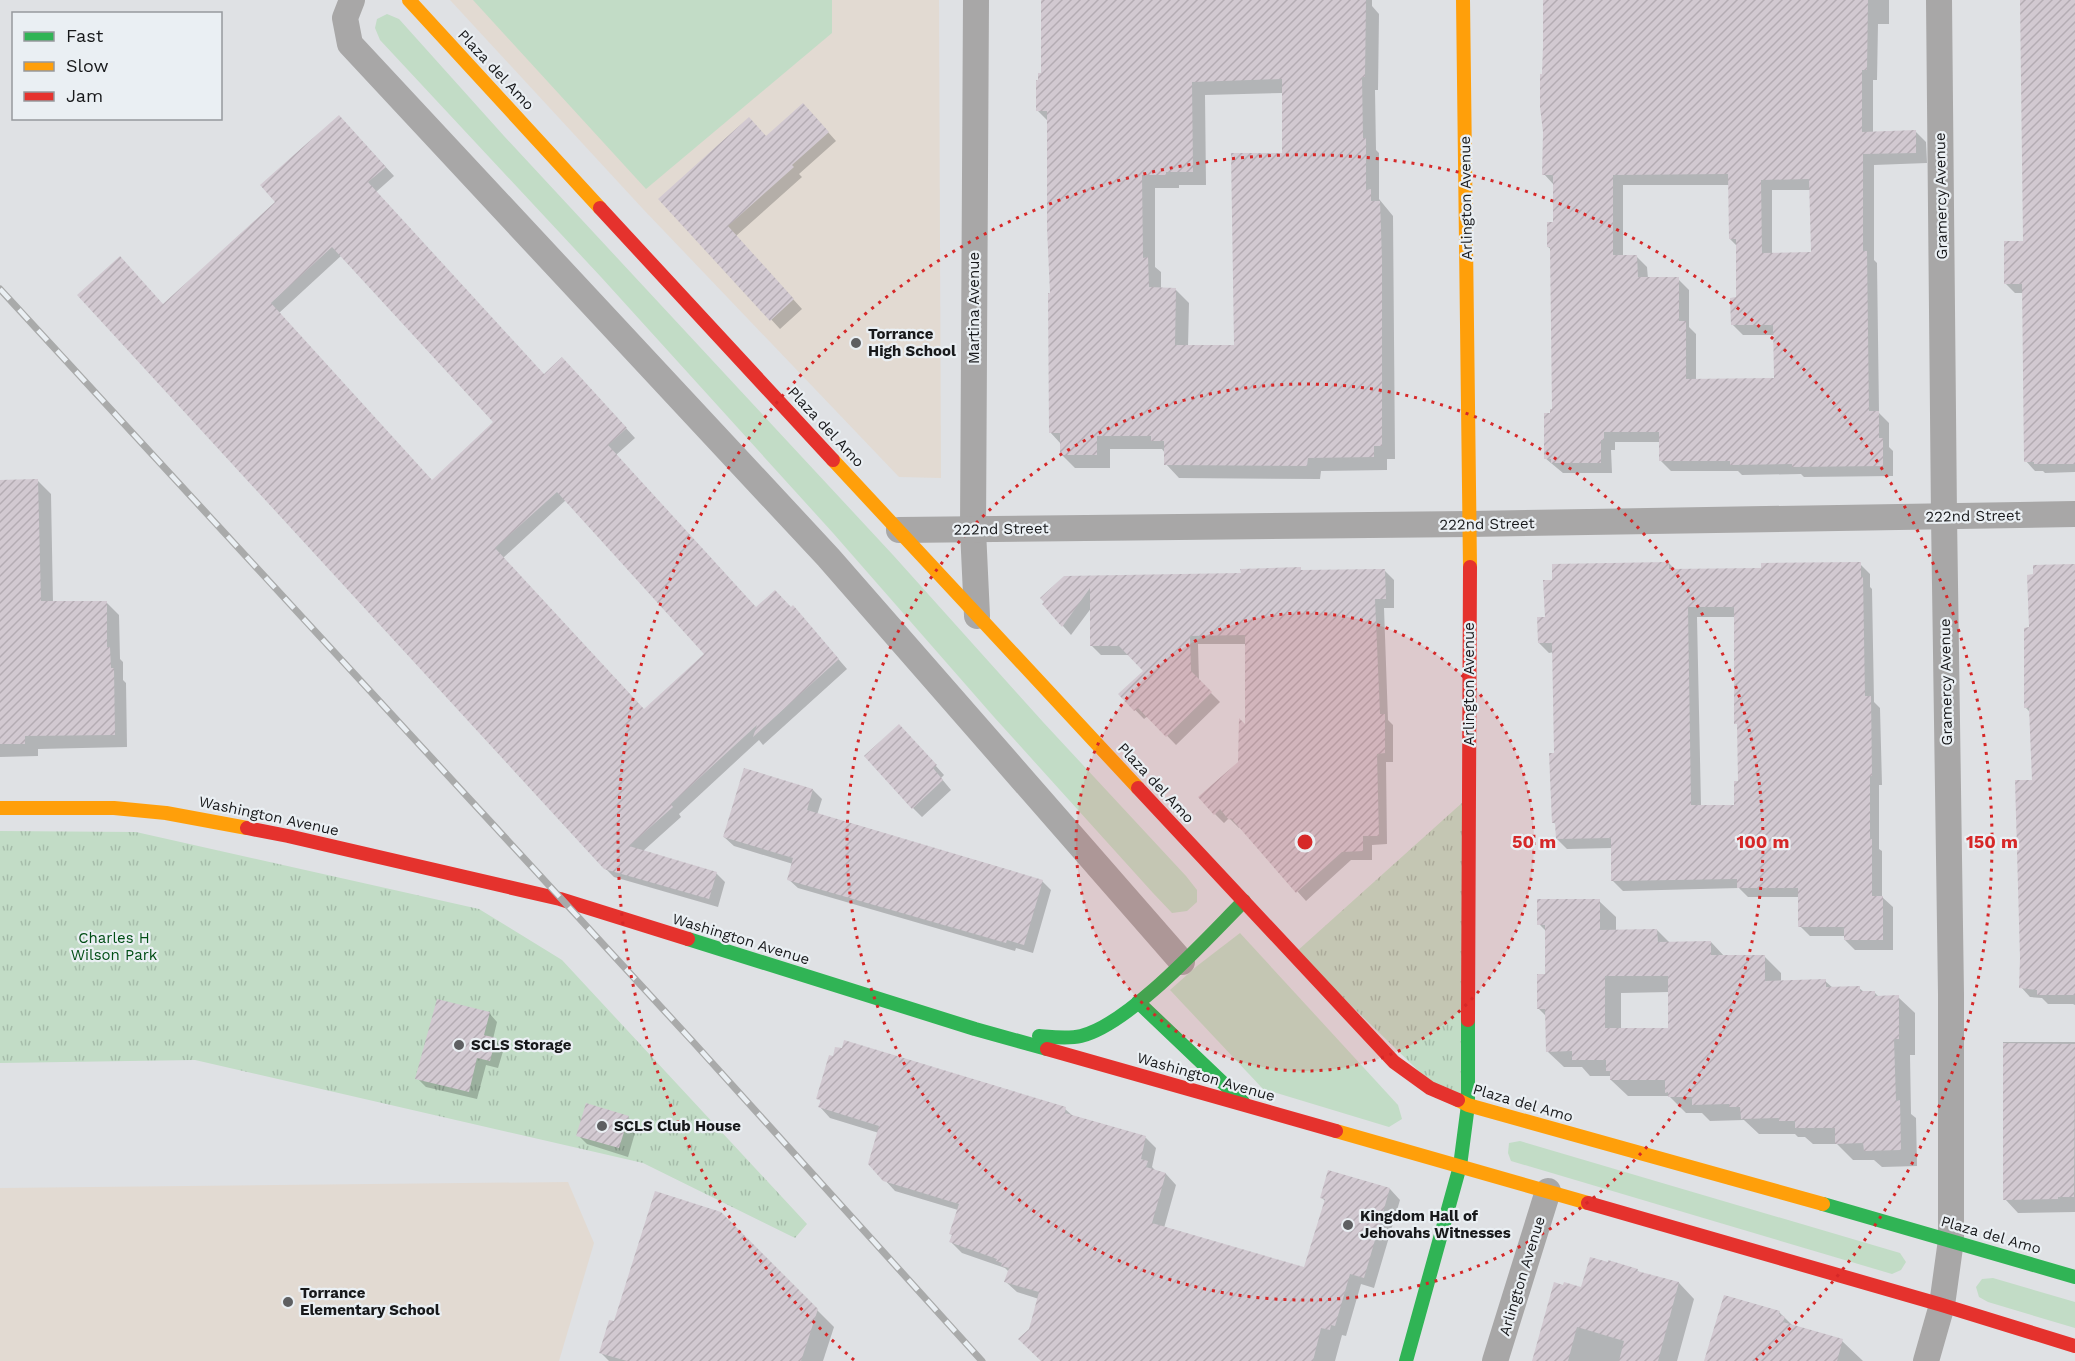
<svg xmlns="http://www.w3.org/2000/svg" width="2075" height="1361" font-family="'Work Sans',sans-serif">
<style>
.education{fill:#e2dad2}
.green{fill:#c2dcc6}
.park{fill:url(#park-tufts)}
.shadow{fill:#0003;fill-rule:evenodd}
.building{fill:url(#building-hatch);fill-rule:evenodd}
.lines{fill:none;stroke-linecap:round;stroke-linejoin:round}
.street{stroke:#a8a7a7;stroke-width:26}
.fast{stroke:#30b455;stroke-width:14}
.slow{stroke:#ff9f0a;stroke-width:14}
.jam{stroke:#e5322d;stroke-width:14}
.rail-casing{stroke:#a9aaaa;stroke-width:7}
.rail{stroke:#eaeff3;stroke-width:4.5;stroke-dasharray:14;stroke-linecap:butt}
.ring{fill:none;stroke:#d62828;stroke-width:3;stroke-dasharray:3 6}
.poi-dot{fill:#5e5f61;stroke:#eaeff3;stroke-width:2}
.labels{text-anchor:middle;stroke-width:4.5;stroke-linejoin:round;paint-order:stroke}
.street-label{font-size:15px;fill:#18191b;stroke:#eaeff3}
.poi-label{font-size:15px;font-weight:bold;fill:#18191b;stroke:#eaeff3;text-anchor:start}
.park-label{font-size:15px;fill:#004d14;stroke:#eaeff3}
.centre{fill:#d62828;stroke:#eaeff3;stroke-width:3}
.ring-label{font-size:18px;text-anchor:middle;font-weight:bold;fill:#d62828;stroke:#eaeff3;stroke-width:4.5;stroke-linejoin:round;paint-order:stroke}
</style>
<defs>
<pattern id="park-tufts" width="24" height="20" patternUnits="userSpaceOnUse" patternTransform="scale(1.5)"><rect width="24" height="20" fill="#c2dcc6"/><path d="M3 7l-1-3M5 7V3M7 7l1-3M15 17l-1-3M17 17v-4M19 17l1-3" fill="none" stroke="#a6bcaa"/></pattern>
<pattern id="building-hatch" width="6" height="6" patternUnits="userSpaceOnUse" patternTransform="scale(1.5)"><rect width="6" height="6" fill="#d2c9d1"/><path d="M-1 1l2-2M0 6l6-6M5 7l2-2" fill="none" stroke="#b4acb3"/></pattern>
</defs>
<rect width="100%" height="100%" fill="#dfe1e4"/>
<g class="education">
<path d="M 450,0 L 939,0 L 941,478 L 899,477 L 643,209 Z"/>
<path d="M 568,1182 L 594,1243 L 559,1361 L 0,1361 L 0,1188 Z"/>
</g>
<g class="green">
<path d="M 473,0 L 832,0 L 832,33 L 646,189 Z"/>
<path d="M 387,14 L 399,19 L 504,136 L 893,555 L 1043,722 L 1186,876 L 1197,890 L 1197,902 L 1187,911 L 1172,913 L 1153,893 L 994,717 L 833,533 L 601,277 L 380,40 L 375,28 L 377,19 Z"/>
<path d="M 1240,933 L 1398,1105 L 1402,1119 L 1389,1127 L 1263,1089 L 1170,990 L 1197,966 Z"/>
<path d="M 1520,1141 L 1900,1253 L 1906,1262 L 1901,1270 L 1892,1274 L 1511,1161 L 1508,1153 L 1509,1143 Z"/>
<path d="M 1993,1278 L 2075,1302 L 2075,1328 L 1988,1302 L 1979,1297 L 1976,1287 L 1982,1279 Z"/>
</g>
<g class="park">
<path d="M 1463,802 L 1463,1099 L 1429,1081 L 1296,952 Z"/>
<path d="M 0,831 L 136,832 L 479,909 L 562,960 L 807,1224 L 795,1238 L 643,1163 L 195,1060 L 0,1063 Z"/>
</g>
<g class="shadow">
<path d="M 1043,0 L 1372,0 L 1372,6 L 1379,14 L 1378,90 L 1375,90 L 1376,150 L 1379,153 L 1379,199 L 1393,216 L 1395,459 L 1387,459 L 1387,470 L 1321,471 L 1320,479 L 1179,478 L 1166,464 L 1165,453 L 1162,449 L 1110,449 L 1110,468 L 1075,468 L 1061,454 L 1061,444 L 1050,432 L 1051,295 L 1049,122 L 1038,111 L 1042,74 ZM 1283,93 L 1283,154 L 1236,346 L 1188,347 L 1189,303 L 1175,289 L 1161,289 L 1161,272 L 1155,267 L 1155,188 L 1179,188 L 1179,185 L 1206,185 L 1205,95 Z"/>
<path d="M 1544,0 L 1889,0 L 1889,24 L 1878,24 L 1877,80 L 1873,80 L 1873,133 L 1915,131 L 1926,142 L 1927,163 L 1874,165 L 1874,260 L 1877,263 L 1879,413 L 1889,423 L 1889,447 L 1893,451 L 1893,476 L 1804,477 L 1801,474 L 1742,475 L 1738,471 L 1671,471 L 1660,460 L 1660,442 L 1615,442 L 1615,450 L 1611,450 L 1612,473 L 1563,473 L 1545,458 L 1553,411 L 1552,250 L 1548,247 L 1554,224 L 1554,185 L 1544,174 ZM 1623,185 L 1729,185 L 1730,239 L 1737,246 L 1737,299 L 1732,324 L 1743,335 L 1775,335 L 1776,380 L 1696,381 L 1696,334 L 1689,327 L 1689,290 L 1678,279 L 1648,279 L 1647,267 L 1636,256 L 1623,257 ZM 1772,190 L 1811,190 L 1812,253 L 1772,254 Z"/>
<path d="M 2021,0 L 2075,0 L 2075,472 L 2045,473 L 2043,471 L 2035,471 L 2026,461 L 2024,293 L 2015,293 L 2006,284 L 2024,243 Z"/>
<path d="M 812,114 L 836,141 L 799,174 L 802,177 L 736,236 L 802,309 L 780,329 L 660,199 L 766,138 Z"/>
<path d="M 348,126 L 394,176 L 376,192 L 544,376 L 571,368 L 635,438 L 616,455 L 757,609 L 791,609 L 801,616 L 847,669 L 763,745 L 759,740 L 679,814 L 681,817 L 642,852 L 716,873 L 725,882 L 718,907 L 614,877 L 605,868 L 164,306 L 277,202 ZM 342,255 L 495,422 L 432,482 L 279,313 ZM 566,500 L 706,655 L 644,711 L 503,558 Z"/>
<path d="M 0,481 L 38,481 L 51,494 L 53,603 L 106,602 L 119,615 L 120,659 L 123,662 L 123,680 L 126,683 L 127,747 L 38,749 L 38,756 L 0,757 Z"/>
<path d="M 1669,563 L 1676,571 L 1734,571 L 1860,564 L 1870,574 L 1870,587 L 1872,589 L 1874,702 L 1880,708 L 1882,785 L 1879,785 L 1879,849 L 1882,851 L 1882,897 L 1893,907 L 1893,950 L 1855,950 L 1845,940 L 1845,936 L 1810,936 L 1800,926 L 1799,897 L 1748,897 L 1739,888 L 1623,891 L 1613,881 L 1612,848 L 1567,849 L 1557,839 L 1557,825 L 1553,822 L 1555,755 L 1554,652 L 1549,653 L 1539,643 L 1546,618 ZM 1697,617 L 1736,617 L 1736,723 L 1739,726 L 1739,783 L 1736,806 L 1701,806 Z"/>
<path d="M 2075,565 L 2075,1005 L 2073,1004 L 2048,1004 L 2042,998 L 2030,997 L 2021,987 L 2033,781 L 2031,713 L 2025,707 L 2031,629 Z"/>
<path d="M 1300,569 L 1303,572 L 1385,571 L 1394,580 L 1394,608 L 1384,608 L 1388,720 L 1393,725 L 1393,762 L 1386,762 L 1387,844 L 1372,845 L 1372,860 L 1351,860 L 1306,901 L 1240,827 L 1239,828 L 1229,818 L 1224,823 L 1215,814 L 1239,763 L 1246,728 L 1246,644 L 1198,644 L 1199,681 L 1220,702 L 1176,745 L 1148,716 L 1144,719 L 1120,694 L 1145,671 L 1129,655 L 1101,655 L 1092,646 L 1092,607 L 1071,635 L 1063,626 L 1064,578 L 1242,574 Z"/>
<path d="M 908,735 L 944,775 L 941,778 L 951,790 L 922,817 L 913,808 Z"/>
<path d="M 813,790 L 822,799 L 817,815 L 1042,881 L 1051,890 L 1033,953 L 1016,948 L 1015,951 L 798,888 L 788,879 L 793,864 L 734,846 L 724,837 Z"/>
<path d="M 1599,901 L 1616,917 L 1616,931 L 1657,930 L 1670,943 L 1711,942 L 1725,957 L 1765,957 L 1781,973 L 1781,982 L 1825,981 L 1833,988 L 1859,988 L 1864,992 L 1874,992 L 1879,997 L 1898,997 L 1915,1013 L 1915,1055 L 1910,1055 L 1911,1114 L 1916,1118 L 1917,1166 L 1882,1167 L 1874,1160 L 1853,1160 L 1837,1144 L 1813,1144 L 1805,1137 L 1798,1137 L 1795,1134 L 1759,1134 L 1744,1120 L 1710,1121 L 1702,1113 L 1686,1113 L 1669,1096 L 1628,1096 L 1611,1080 L 1611,1076 L 1590,1076 L 1582,1067 L 1564,1067 L 1547,1051 L 1547,1017 L 1538,1008 L 1547,976 L 1547,932 L 1539,924 ZM 1669,992 L 1669,1029 L 1621,1030 L 1621,993 Z"/>
<path d="M 489,1013 L 497,1022 L 493,1039 L 504,1048 L 498,1068 L 486,1065 L 477,1099 L 426,1087 L 417,1078 Z"/>
<path d="M 2003,1042 L 2075,1042 L 2075,1212 L 2018,1213 L 2005,1199 L 2005,1066 L 2003,1064 Z"/>
<path d="M 818,1098 L 1065,1109 L 1074,1117 L 1146,1138 L 1156,1148 L 1152,1167 L 1157,1172 L 1166,1174 L 1176,1185 L 1164,1228 L 1305,1269 L 1325,1201 L 1321,1197 L 1390,1189 L 1400,1200 L 1374,1288 L 1361,1284 L 1346,1336 L 1342,1335 L 1335,1361 L 1043,1361 L 1030,1330 L 1039,1299 L 1017,1292 L 1006,1282 L 1009,1272 L 1005,1268 L 962,1253 L 951,1242 L 958,1210 L 895,1191 L 884,1179 L 879,1133 L 830,1118 L 820,1107 L 822,1102 Z"/>
<path d="M 628,1117 L 637,1126 L 628,1157 L 587,1144 L 578,1135 Z"/>
<path d="M 720,1213 L 834,1327 L 823,1361 L 609,1361 L 601,1353 L 615,1323 Z"/>
<path d="M 1637,1270 L 1640,1273 L 1679,1283 L 1694,1299 L 1677,1361 L 1534,1361 L 1582,1289 Z"/>
<path d="M 1779,1312 L 1793,1326 L 1842,1341 L 1863,1361 L 1705,1361 Z"/>
</g>
<g class="building">
<path d="M 1041,0 L 1366,0 L 1365,77 L 1362,77 L 1363,138 L 1366,138 L 1366,190 L 1371,189 L 1371,201 L 1380,201 L 1382,259 L 1382,446 L 1374,446 L 1374,457 L 1308,458 L 1307,466 L 1164,465 L 1164,441 L 1151,441 L 1151,436 L 1097,436 L 1097,455 L 1060,455 L 1060,433 L 1049,433 L 1048,293 L 1050,293 L 1047,228 L 1047,111 L 1036,111 L 1036,80 L 1038,80 L 1038,73 L 1041,73 ZM 1282,79 L 1282,153 L 1231,153 L 1234,345 L 1175,345 L 1176,288 L 1149,287 L 1148,257 L 1143,258 L 1142,175 L 1166,175 L 1166,172 L 1193,172 L 1192,82 Z"/>
<path d="M 1543,0 L 1868,0 L 1867,70 L 1862,70 L 1862,132 L 1916,130 L 1916,153 L 1863,154 L 1863,251 L 1867,251 L 1869,411 L 1879,411 L 1879,438 L 1883,438 L 1883,466 L 1792,467 L 1792,464 L 1730,465 L 1730,461 L 1659,461 L 1659,432 L 1604,432 L 1604,440 L 1601,440 L 1601,463 L 1551,463 L 1551,459 L 1544,459 L 1544,413 L 1550,413 L 1550,409 L 1552,409 L 1550,247 L 1547,247 L 1547,222 L 1553,222 L 1553,175 L 1542,175 L 1543,132 L 1540,107 L 1540,74 L 1542,74 L 1543,46 ZM 1728,174 L 1729,239 L 1736,239 L 1736,297 L 1730,298 L 1731,325 L 1773,325 L 1774,378 L 1686,379 L 1686,321 L 1679,321 L 1679,277 L 1638,277 L 1637,255 L 1613,255 L 1613,175 ZM 1809,179 L 1811,252 L 1762,253 L 1761,180 Z"/>
<path d="M 2020,0 L 2075,0 L 2075,464 L 2034,464 L 2034,462 L 2024,462 L 2022,284 L 2004,284 L 2004,241 L 2023,241 Z"/>
<path d="M 803,103 L 829,132 L 792,165 L 794,167 L 728,226 L 794,299 L 770,321 L 658,199 L 749,117 L 766,136 Z"/>
<path d="M 339,115 L 386,167 L 368,182 L 544,374 L 562,357 L 627,428 L 608,445 L 756,607 L 775,590 L 791,607 L 793,605 L 839,659 L 753,737 L 757,725 L 671,804 L 673,807 L 629,846 L 717,872 L 709,899 L 604,869 L 77,295 L 120,256 L 163,304 L 275,202 L 260,185 ZM 332,247 L 493,422 L 432,480 L 271,303 ZM 557,492 L 704,654 L 644,709 L 495,548 Z"/>
<path d="M 38,479 L 41,601 L 107,601 L 107,647 L 110,647 L 111,668 L 114,668 L 115,735 L 25,736 L 25,744 L 0,744 L 0,480 Z"/>
<path d="M 1669,562 L 1669,569 L 1761,568 L 1761,563 L 1861,562 L 1861,577 L 1863,577 L 1865,696 L 1871,696 L 1872,776 L 1870,776 L 1870,839 L 1872,839 L 1872,896 L 1883,896 L 1883,940 L 1844,940 L 1844,927 L 1798,927 L 1798,888 L 1737,888 L 1737,879 L 1611,881 L 1611,838 L 1556,839 L 1555,823 L 1552,823 L 1549,753 L 1554,753 L 1552,643 L 1538,643 L 1537,617 L 1545,617 L 1543,580 L 1552,580 L 1552,564 ZM 1688,607 L 1734,607 L 1734,724 L 1737,724 L 1738,781 L 1734,781 L 1734,805 L 1691,805 Z"/>
<path d="M 2075,564 L 2075,995 L 2037,995 L 2037,990 L 2019,988 L 2020,958 L 2015,780 L 2032,780 L 2029,708 L 2024,708 L 2024,628 L 2029,627 L 2027,575 L 2033,574 L 2033,565 Z"/>
<path d="M 1301,567 L 1301,570 L 1385,569 L 1386,599 L 1375,599 L 1380,714 L 1385,714 L 1385,753 L 1377,754 L 1379,836 L 1363,836 L 1363,851 L 1342,852 L 1296,893 L 1231,818 L 1229,820 L 1220,809 L 1214,815 L 1198,797 L 1238,762 L 1239,718 L 1245,724 L 1245,635 L 1190,636 L 1191,671 L 1212,692 L 1166,737 L 1138,708 L 1134,711 L 1118,694 L 1143,671 L 1119,646 L 1090,646 L 1090,588 L 1062,627 L 1042,604 L 1044,602 L 1040,598 L 1064,576 L 1241,573 L 1240,569 Z"/>
<path d="M 899,724 L 937,765 L 933,768 L 943,780 L 912,809 L 864,756 Z"/>
<path d="M 744,768 L 813,789 L 807,810 L 1043,880 L 1024,945 L 1007,940 L 1006,943 L 787,880 L 793,858 L 723,837 Z"/>
<path d="M 1537,899 L 1600,899 L 1600,930 L 1657,929 L 1658,942 L 1711,941 L 1711,955 L 1765,955 L 1765,981 L 1826,979 L 1826,987 L 1860,986 L 1860,991 L 1875,991 L 1875,996 L 1899,995 L 1899,1039 L 1894,1039 L 1896,1101 L 1900,1100 L 1901,1150 L 1864,1151 L 1863,1143 L 1835,1144 L 1835,1128 L 1795,1128 L 1795,1121 L 1779,1121 L 1779,1118 L 1741,1119 L 1740,1107 L 1729,1107 L 1729,1104 L 1692,1105 L 1692,1097 L 1668,1097 L 1668,1092 L 1665,1093 L 1665,1080 L 1610,1080 L 1610,1071 L 1606,1071 L 1606,1060 L 1572,1060 L 1572,1051 L 1546,1052 L 1545,1009 L 1537,1009 L 1537,974 L 1545,974 L 1545,925 L 1537,925 ZM 1605,976 L 1668,976 L 1668,1028 L 1605,1028 Z"/>
<path d="M 437,999 L 490,1012 L 484,1035 L 496,1038 L 490,1061 L 477,1058 L 469,1092 L 415,1079 Z"/>
<path d="M 844,1040 L 1066,1107 L 1065,1113 L 1146,1136 L 1141,1159 L 1148,1161 L 1146,1167 L 1166,1173 L 1152,1223 L 1304,1267 L 1325,1199 L 1320,1198 L 1328,1170 L 1390,1188 L 1364,1278 L 1350,1274 L 1335,1326 L 1331,1325 L 1330,1330 L 1321,1328 L 1313,1361 L 1041,1361 L 1018,1339 L 1029,1329 L 1039,1292 L 1004,1282 L 1009,1268 L 1001,1266 L 1002,1263 L 996,1261 L 997,1259 L 949,1242 L 952,1235 L 949,1234 L 959,1204 L 883,1181 L 868,1164 L 879,1126 L 818,1107 L 821,1100 L 816,1099 L 829,1055 L 833,1056 L 835,1047 L 842,1048 Z"/>
<path d="M 2003,1043 L 2075,1044 L 2074,1197 L 2058,1197 L 2058,1199 L 2003,1200 Z"/>
<path d="M 586,1103 L 629,1116 L 619,1148 L 576,1136 Z"/>
<path d="M 655,1191 L 721,1212 L 818,1309 L 801,1361 L 627,1361 L 599,1353 L 609,1320 L 614,1321 Z"/>
<path d="M 1590,1257 L 1608,1262 L 1608,1260 L 1638,1269 L 1637,1271 L 1679,1282 L 1658,1361 L 1619,1361 L 1624,1341 L 1577,1327 L 1568,1361 L 1532,1361 L 1554,1282 L 1563,1285 L 1564,1282 L 1581,1287 Z"/>
<path d="M 1724,1295 L 1780,1311 L 1779,1314 L 1785,1317 L 1783,1322 L 1843,1339 L 1837,1361 L 1704,1361 Z"/>
</g>
<g class="lines">
<g class="street">
<path d="M 352,0 L 345,18 L 350,44 L 828,557 L 1182,962"/>
<path d="M 976,0 L 973,530 L 977,616"/>
<path d="M 899,530 L 1470,524 L 2075,514"/>
<path d="M 1495,1361 L 1548,1191"/>
<path d="M 1926,1361 L 1942,1305 L 1951,1240 L 1951,994 L 1944,516 L 1939,0"/>
</g>
<g class="fast">
<path d="M 688,939 L 975,1029 L 1047,1049"/>
<path d="M 1138,1002 L 1243,1102"/>
<path d="M 1039,1036 C 1052,1037 1068,1039 1081,1036 C 1130,1024 1207,938 1244,901"/>
<path d="M 1823,1204 L 2075,1277"/>
<path d="M 1406,1361 L 1460,1166 L 1468,1105 L 1468,1020"/>
</g>
<g class="slow">
<path d="M 409,0 L 600,208"/>
<path d="M 1463,0 L 1470,567"/>
<path d="M 833,460 L 1138,788"/>
<path d="M 0,808 L 114,808 L 166,813 L 247,828"/>
<path d="M 1458,1100 L 1468,1105 L 1823,1204"/>
<path d="M 1336,1131 L 1588,1203"/>
</g>
<g class="jam">
<path d="M 600,208 L 833,460"/>
<path d="M 1138,788 L 1394,1062 L 1430,1088 L 1458,1100"/>
<path d="M 247,828 L 288,836 L 560,899 L 688,939"/>
<path d="M 1468,1020 L 1470,567"/>
<path d="M 1047,1049 L 1336,1131"/>
<path d="M 1588,1203 L 1942,1305 L 2075,1346"/>
</g>
<g class="rail-casing">
<path id="rail" d="M 0,289 L 695,1044 L 982,1361"/>
</g>
<use href="#rail" class="rail"/>
</g>
<circle cx="1305" cy="842" r="229" fill="#d62828" fill-opacity=".12"/>
<g class="ring">
<circle cx="1305" cy="842" r="229"/>
<circle cx="1305" cy="842" r="458"/>
<path d="M854 1360A687 687 0 1 1 1756 1360"/>
</g>
<g class="poi-dot">
<circle cx="856" cy="343" r="6"/>
<circle cx="459" cy="1045" r="6"/>
<circle cx="602" cy="1126" r="6"/>
<circle cx="1348" cy="1225" r="6"/>
<circle cx="288" cy="1302" r="6"/>
</g>
<g class="labels">
<g class="street-label">
<text transform="translate(496 70) rotate(47)" y="5">Plaza del Amo</text>
<text transform="translate(1941 196) rotate(-91)" y="5">Gramercy Avenue</text>
<text transform="translate(1466 198) rotate(-91)" y="5">Arlington Avenue</text>
<text transform="translate(974 308) rotate(-90)" y="5">Martina Avenue</text>
<text transform="translate(826 427) rotate(47)" y="5">Plaza del Amo</text>
<text transform="translate(1973 516) rotate(-1)" y="5">222nd Street</text>
<text transform="translate(1487 524) rotate(-1)" y="5">222nd Street</text>
<text transform="translate(1001 529) rotate(-1)" y="5">222nd Street</text>
<text transform="translate(1946 682) rotate(-91)" y="5">Gramercy Avenue</text>
<text transform="translate(1469 684) rotate(-90)" y="5">Arlington Avenue</text>
<text transform="translate(1156 783) rotate(47)" y="5">Plaza del Amo</text>
<text transform="translate(269 816) rotate(12)" y="5">Washington Avenue</text>
<text transform="translate(741 939) rotate(17)" y="5">Washington Avenue</text>
<text transform="translate(1206 1077) rotate(16)" y="5">Washington Avenue</text>
<text transform="translate(1523 1103) rotate(16)" y="5">Plaza del Amo</text>
<text transform="translate(1991 1235) rotate(16)" y="5">Plaza del Amo</text>
<text transform="translate(1522 1276) rotate(-73)" y="5">Arlington Avenue</text>
</g>
<g class="poi-label">
<text x="868" y="339">Torrance<tspan x="868" dy="17">High School</tspan></text>
<text x="471" y="1050">SCLS Storage</text>
<text x="614" y="1131">SCLS Club House</text>
<text x="1360" y="1221">Kingdom Hall of<tspan x="1360" dy="17">Jehovahs Witnesses</tspan></text>
<text x="300" y="1298">Torrance<tspan x="300" dy="17">Elementary School</tspan></text>
</g>
<g class="park-label">
<text x="114" y="943">Charles H<tspan x="114" dy="17">Wilson Park</tspan></text>
</g>
</g>
<circle cx="1305" cy="842" r="9" class="centre"/>
<g class="ring-label">
<text x="1534" y="848">50 m</text>
<text x="1763" y="848">100 m</text>
<text x="1992" y="848">150 m</text>
</g>
<rect x="12" y="12" width="210" height="108" fill="#eaeff3" stroke="#96999d" stroke-width="1.5"/>
<rect x="24" y="32" width="30" height="9" fill="#30b455" stroke="#96999d" stroke-width="1.5"/>
<text x="66" y="42" font-size="18" fill="#18191b">Fast</text>
<rect x="24" y="62" width="30" height="9" fill="#ff9f0a" stroke="#96999d" stroke-width="1.5"/>
<text x="66" y="72" font-size="18" fill="#18191b">Slow</text>
<rect x="24" y="92" width="30" height="9" fill="#e5322d" stroke="#96999d" stroke-width="1.5"/>
<text x="66" y="102" font-size="18" fill="#18191b">Jam</text>
</svg>
